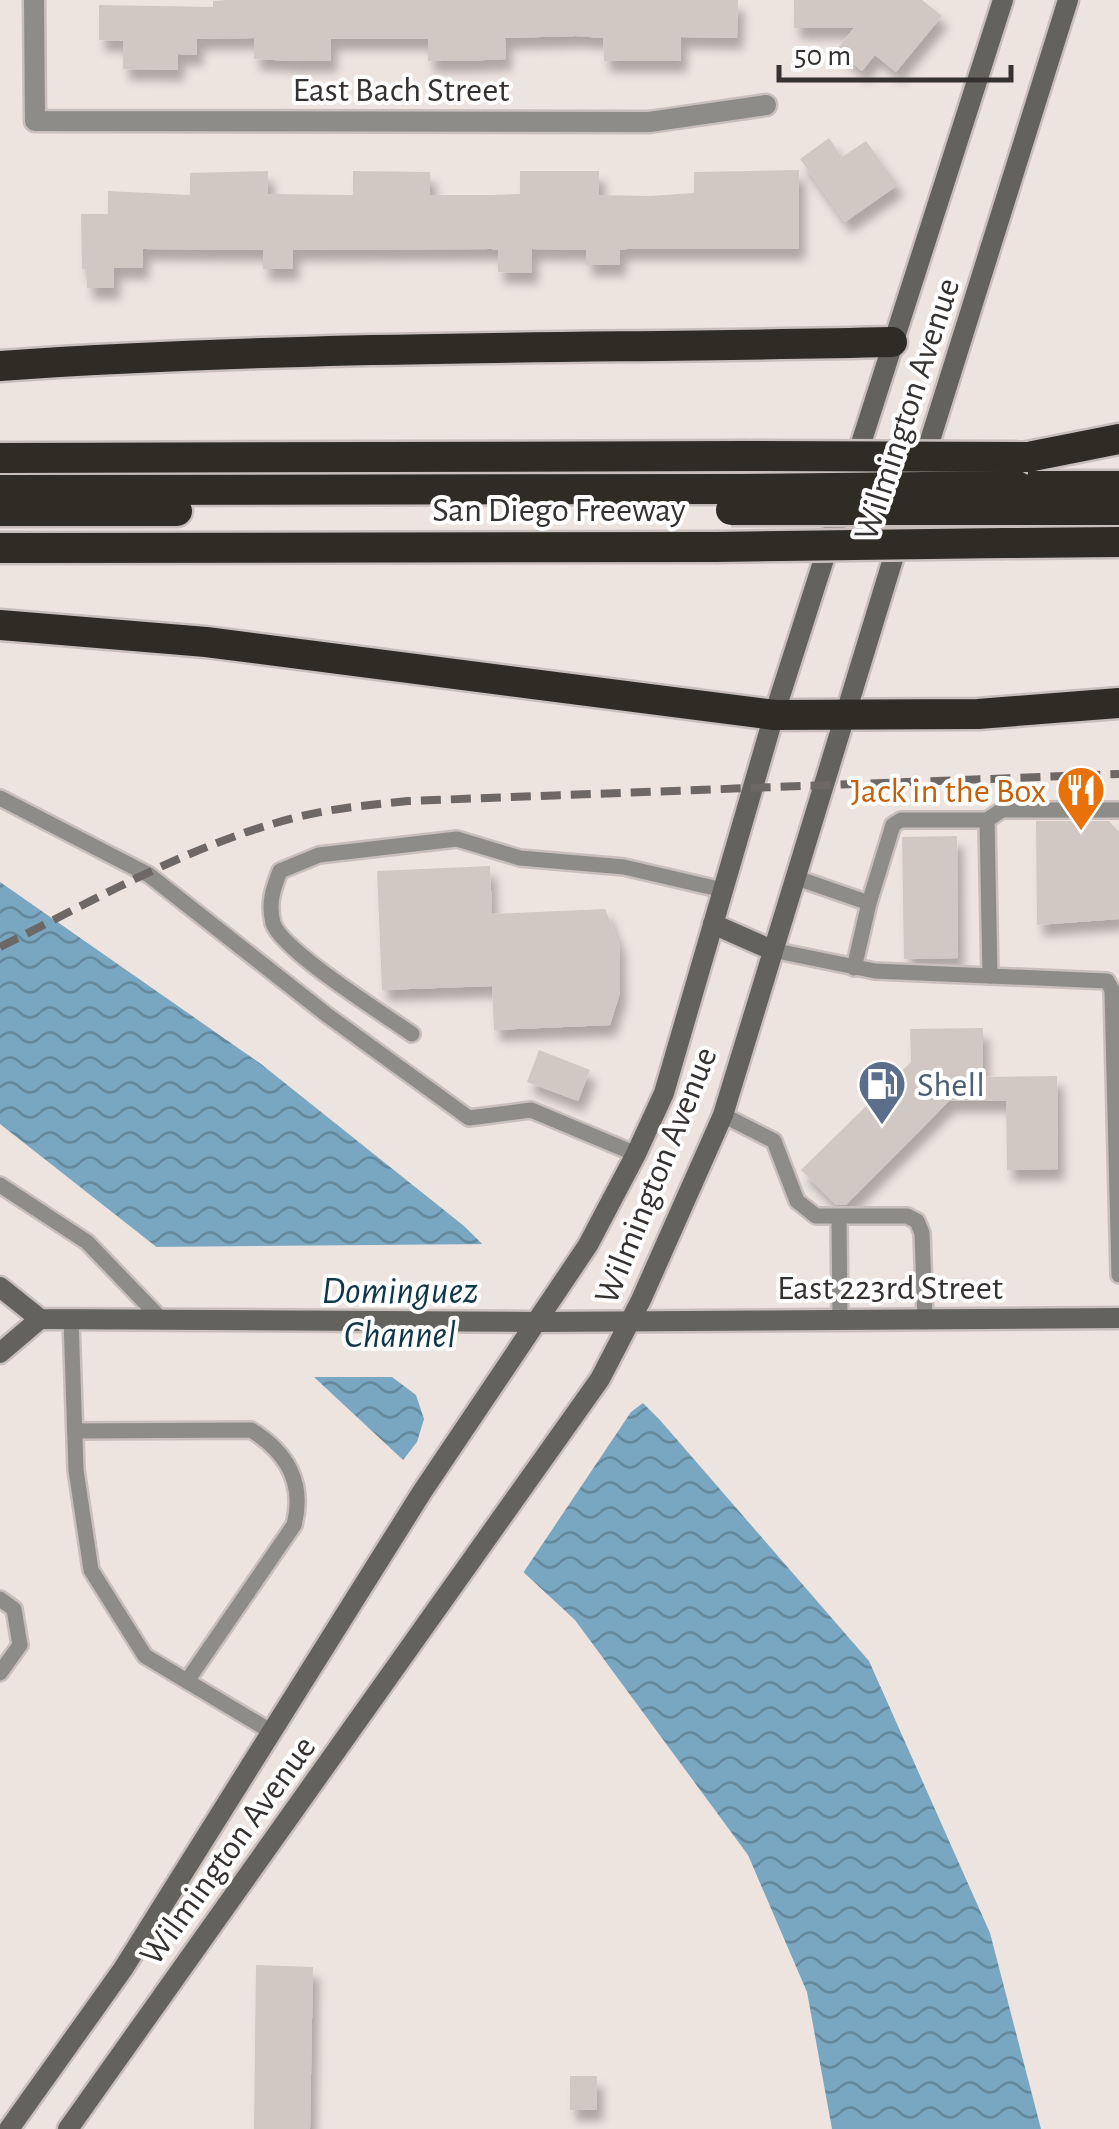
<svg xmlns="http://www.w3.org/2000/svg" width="1119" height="2129" font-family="'Alegreya Sans',sans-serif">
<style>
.water{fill:url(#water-waves)}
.pier{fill:#ede3df}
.building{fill:#d2c8c3;filter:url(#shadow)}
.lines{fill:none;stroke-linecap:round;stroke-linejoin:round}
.service-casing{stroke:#c8bfbc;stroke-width:20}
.minor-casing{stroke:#c8bfbc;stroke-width:25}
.secondary-casing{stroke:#c8bfbc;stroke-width:25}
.motorway-casing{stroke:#c8bfbc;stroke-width:35}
.service{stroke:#8d8c88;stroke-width:15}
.minor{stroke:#8d8c88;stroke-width:20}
.secondary{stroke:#64625c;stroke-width:20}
.motorway{stroke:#2f2c25;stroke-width:30}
.rail{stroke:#6d6765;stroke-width:8;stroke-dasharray:20 10;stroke-linecap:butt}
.motorway-bridge-casing{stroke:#c8bfbc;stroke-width:35;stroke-linecap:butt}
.motorway-bridge{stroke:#2f2c25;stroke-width:30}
.labels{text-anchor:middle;stroke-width:8;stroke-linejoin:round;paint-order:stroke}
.street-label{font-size:35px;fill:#353130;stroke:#fff}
.food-label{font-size:35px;fill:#c56008;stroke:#fff;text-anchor:end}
.service-label{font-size:35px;fill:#4e5e75;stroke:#fff;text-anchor:start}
.water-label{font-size:38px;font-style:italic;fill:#0f3649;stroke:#fff}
</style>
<defs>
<pattern id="water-waves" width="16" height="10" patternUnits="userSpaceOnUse" patternTransform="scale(2.5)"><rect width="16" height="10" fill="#79a6c0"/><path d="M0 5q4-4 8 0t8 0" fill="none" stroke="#64889c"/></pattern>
<filter id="shadow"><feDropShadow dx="6" dy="11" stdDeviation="5" flood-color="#0004"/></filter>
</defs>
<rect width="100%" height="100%" fill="#ede3df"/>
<path class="water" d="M 0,882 L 261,1064 L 464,1226 L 659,1419 L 869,1661 L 990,1933 L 1041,2129 L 832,2129 L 807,1992 L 748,1855 L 575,1620 L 271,1337 L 0,1124 Z"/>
<path class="pier" d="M 489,1244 L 647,1400 L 631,1412 L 521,1576 L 400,1464 L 417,1442 L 424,1419 L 416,1395 L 392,1377 L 306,1377 L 148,1247 Z"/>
<g class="building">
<path d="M 226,0 L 738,0 L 737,38 L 681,37 L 681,61 L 604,61 L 603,38 L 576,36 L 505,38 L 506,59 L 464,61 L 428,61 L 428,39 L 331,39 L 331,61 L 295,61 L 254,59 L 254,38 L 197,39 L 197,55 L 178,54 L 178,70 L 123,69 L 123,41 L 99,40 L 99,5 L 213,7 L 213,1 Z"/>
<path d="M 794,0 L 922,0 L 942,16 L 896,72 L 875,55 L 862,71 L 836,50 L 854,28 L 794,28 Z"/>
<path d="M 829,138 L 842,157 L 866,141 L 898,185 L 845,222 L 800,159 Z"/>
<path d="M 799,170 L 799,249 L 627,249 L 620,250 L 620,265 L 586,265 L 586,250 L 532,249 L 532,273 L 498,272 L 498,250 L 492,249 L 293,250 L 293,269 L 263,269 L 263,250 L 143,249 L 143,268 L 114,268 L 114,288 L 87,288 L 87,269 L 82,269 L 81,214 L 108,214 L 108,191 L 190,195 L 190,173 L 268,171 L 268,194 L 353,195 L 353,171 L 430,172 L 430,195 L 492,195 L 520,194 L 520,171 L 599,171 L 599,195 L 649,196 L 694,193 L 694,172 Z"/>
<path d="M 1036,821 L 1109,821 L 1119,832 L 1119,919 L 1037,925 Z"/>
<path d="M 957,836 L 958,958 L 904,959 L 902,837 Z"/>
<path d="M 490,866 L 492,914 L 605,909 L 619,943 L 620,993 L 610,1025 L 494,1030 L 492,986 L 382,990 L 377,871 Z"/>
<path d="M 983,1028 L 983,1077 L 1057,1076 L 1058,1169 L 1007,1170 L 1006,1101 L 949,1101 L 846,1205 L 836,1205 L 801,1170 L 911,1062 L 910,1029 Z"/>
<path d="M 539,1050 L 590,1070 L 578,1101 L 527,1082 Z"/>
<path d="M 256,1965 L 313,1967 L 310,2129 L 254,2129 Z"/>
<rect x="570" y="2076" width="27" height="34"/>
</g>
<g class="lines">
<g class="service-casing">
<g id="service">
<path d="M 0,798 L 149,875 L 327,1015 L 469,1118 L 531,1110 L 636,1154"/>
<path d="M 987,820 L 1002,810 L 1119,810"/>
<path d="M 794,877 L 869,903 L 893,825 L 901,820 L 987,820 L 990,976"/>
<path d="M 772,950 L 875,971 L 1107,981 L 1112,990 L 1119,1275"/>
<path d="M 854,968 L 869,903"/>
<path d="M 412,1034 C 385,1015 281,950 273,923 C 268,903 273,889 280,871 L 319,855 L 457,839 L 520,858 L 624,867 L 723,890"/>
<path d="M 723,1115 L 774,1141 L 797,1201 L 816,1216 L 907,1216 L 917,1221 L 922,1233 L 925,1319"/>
<path d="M 0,1185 L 87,1242 L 161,1319"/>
<path d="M 839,1218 L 840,1319"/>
<path d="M 71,1319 L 76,1470 L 91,1570 L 145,1656 L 272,1732"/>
<path d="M 75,1431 L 251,1430 C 287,1452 305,1483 294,1525 L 187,1681"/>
<path d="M 0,1599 L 14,1609 L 20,1645 L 0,1673"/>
</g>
</g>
<g class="minor-casing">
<path id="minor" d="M 34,0 L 35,121 L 649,122 L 766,105"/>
</g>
<g class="secondary-casing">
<g id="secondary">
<path d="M 922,466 L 1068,0"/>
<path d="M 713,924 L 772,950"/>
<path d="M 0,1287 L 40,1319 L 537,1322 L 1119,1318"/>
<path d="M 0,1353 L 40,1319"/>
<path d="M 9,2129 L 123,1969 L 422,1492 L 588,1245 L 636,1154 L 664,1093 L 774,715 L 1003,0"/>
<path d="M 68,2129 L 600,1379 L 641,1300 L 723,1115 L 900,536"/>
</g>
</g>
<g class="motorway-casing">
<g id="motorway">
<path d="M 0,366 C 297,345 594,349 892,342"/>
<path d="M 1028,457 L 1119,439"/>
<path d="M 0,458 L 744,456"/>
<path d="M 1017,486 L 1119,486"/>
<path d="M 0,490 L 738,489"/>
<path d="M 1011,510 L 1119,510"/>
<path d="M 0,511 L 177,511"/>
<path d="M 1004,543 L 1119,542"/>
<path d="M 0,548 L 716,547"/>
<path d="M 0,625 L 206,642 L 774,715 L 978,714 L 1119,703"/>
</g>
</g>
<use href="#service" class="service"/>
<use href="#minor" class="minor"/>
<use href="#secondary" class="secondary"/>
<use href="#motorway" class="motorway"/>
<path class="rail" d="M 0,947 C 95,900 191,844 294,818 C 332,808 370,805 408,801 L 1119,774"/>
<g class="motorway-bridge-casing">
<g id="motorway-bridge">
<path d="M 744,456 L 1028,457"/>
<path d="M 740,489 L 1017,486"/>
<path d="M 731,510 L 1011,510"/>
<path d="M 716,547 L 1004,543"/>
</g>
</g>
<use href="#motorway-bridge" class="motorway-bridge"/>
</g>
<defs>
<g id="restaurant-pin" transform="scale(2.5)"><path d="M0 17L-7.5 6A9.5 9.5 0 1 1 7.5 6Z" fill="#e8710a" stroke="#fff"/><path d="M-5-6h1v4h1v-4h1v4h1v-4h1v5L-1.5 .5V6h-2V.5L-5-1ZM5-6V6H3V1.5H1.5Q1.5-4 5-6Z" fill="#fff"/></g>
<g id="fuel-pin" transform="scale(2.5)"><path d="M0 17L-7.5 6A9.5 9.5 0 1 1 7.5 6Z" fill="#5c6f8a" stroke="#fff"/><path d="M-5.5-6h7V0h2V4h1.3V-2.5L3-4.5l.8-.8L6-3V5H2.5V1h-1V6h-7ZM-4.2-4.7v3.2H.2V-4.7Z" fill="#fff"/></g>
</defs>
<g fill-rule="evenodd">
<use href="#restaurant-pin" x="1081" y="790"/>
<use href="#fuel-pin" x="882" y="1084"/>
</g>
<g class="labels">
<g class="street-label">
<text x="401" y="101">East Bach Street</text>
<text transform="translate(906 409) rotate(-72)" y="12">Wilmington Avenue</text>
<text x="559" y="521">San Diego Freeway</text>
<text transform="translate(655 1175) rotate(-68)" y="12">Wilmington Avenue</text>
<text x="890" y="1299">East 223rd Street</text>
<text transform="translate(227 1850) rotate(-54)" y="12">Wilmington Avenue</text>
</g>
<g class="food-label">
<text x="1046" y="802">Jack in the Box</text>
</g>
<g class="service-label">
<text x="917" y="1096">Shell</text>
</g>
<g class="water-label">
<text x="400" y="1303">Dominguez<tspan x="400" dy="44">Channel</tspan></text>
</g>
</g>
<path d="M779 65v15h232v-15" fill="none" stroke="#353130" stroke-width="5"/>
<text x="794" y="65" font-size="30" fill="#353130" stroke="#ffffff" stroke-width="8" paint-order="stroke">50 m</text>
</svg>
